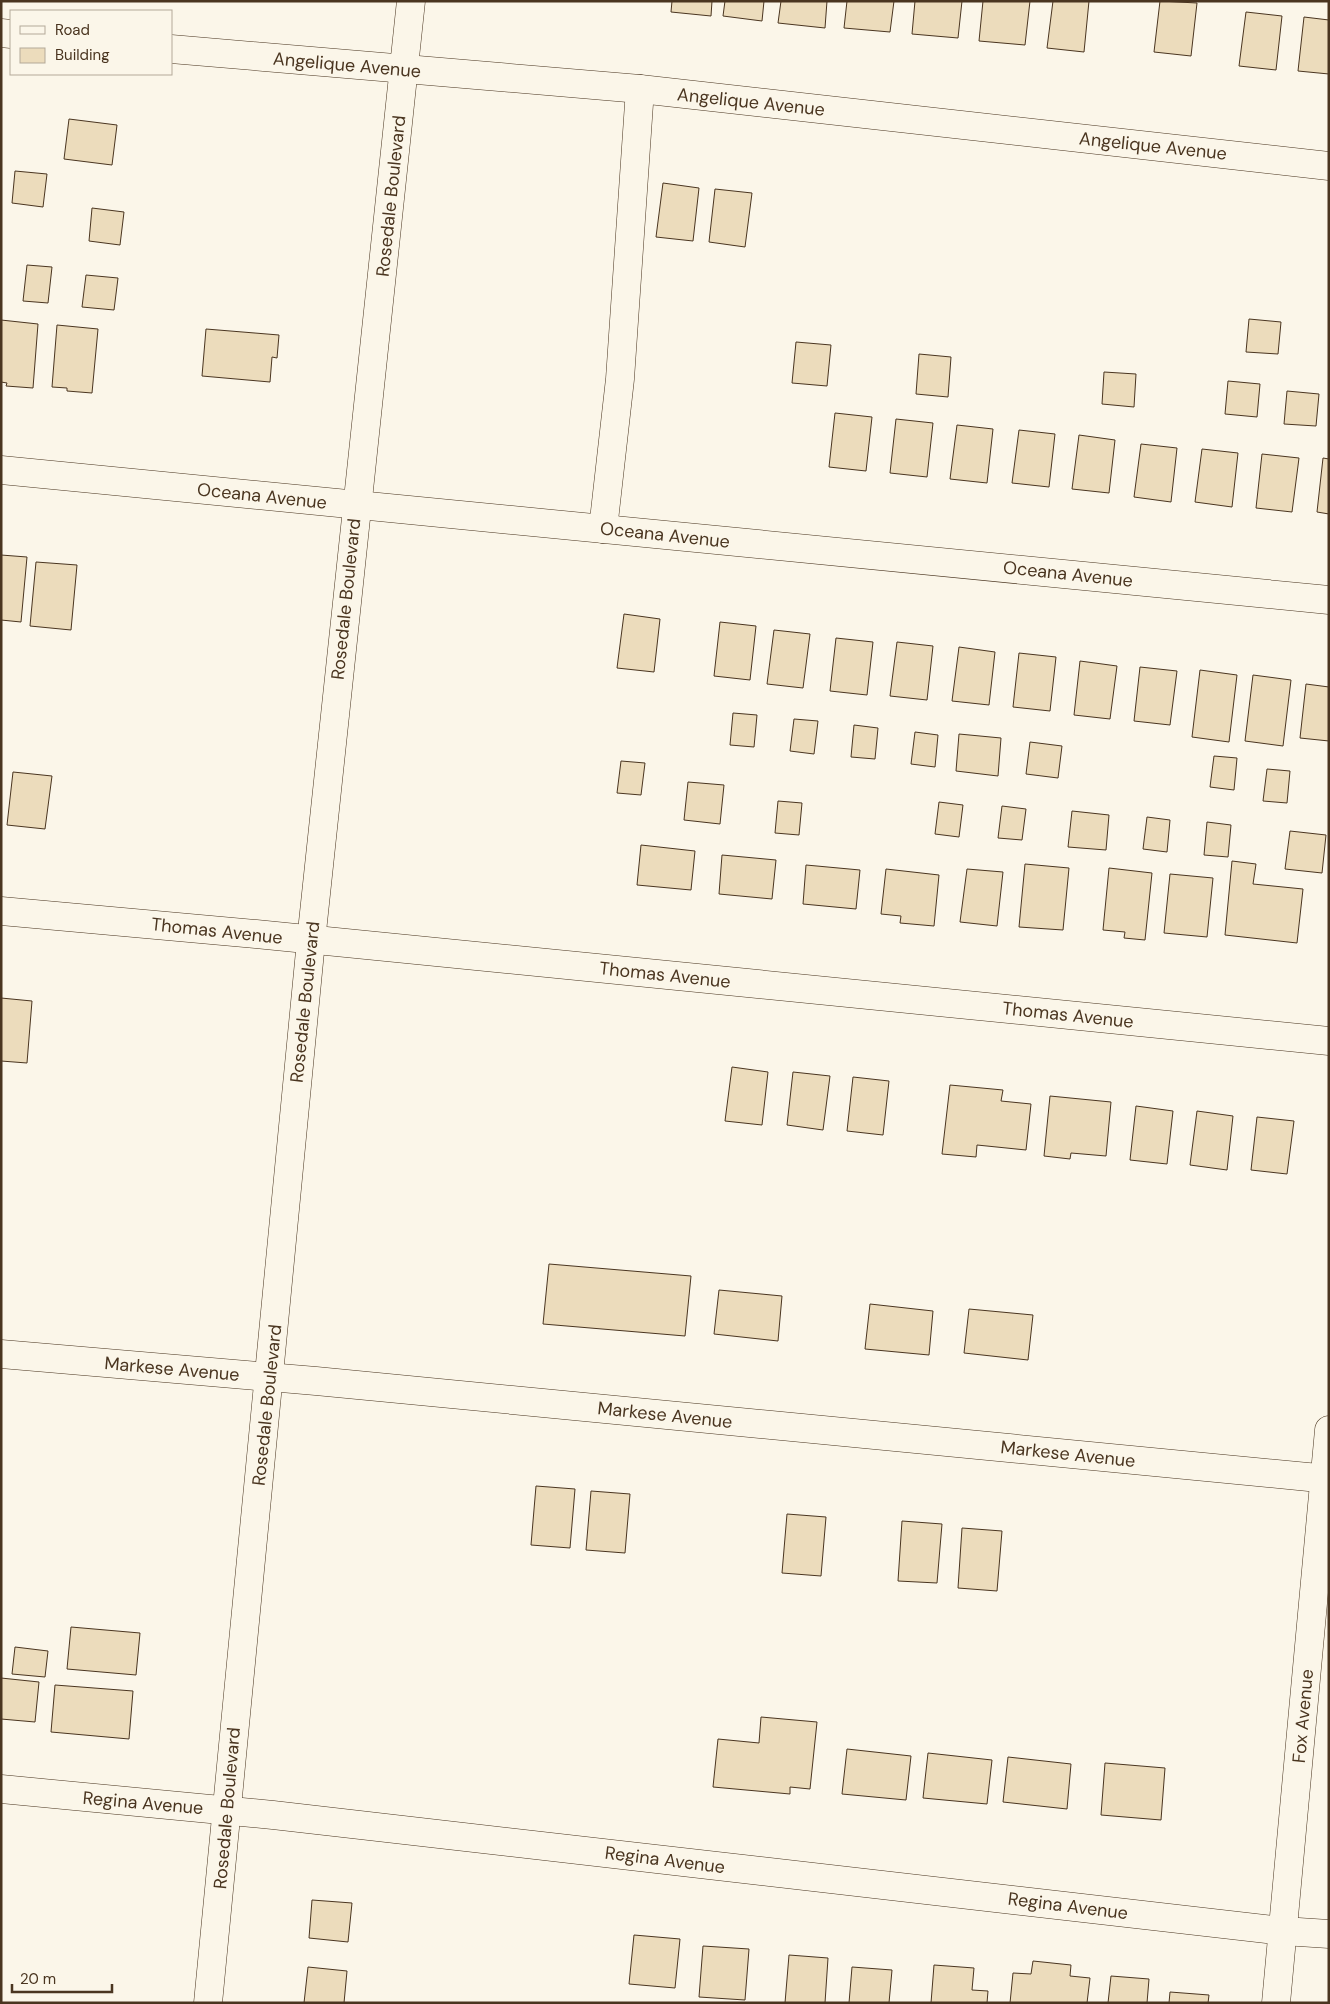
<svg xmlns="http://www.w3.org/2000/svg" width="1330" height="2004" font-family="'DM Sans',sans-serif">
<style>
.building{fill:#ecdcbc;stroke:#4a3520}
.lines{fill:none;stroke-linecap:round;stroke-linejoin:round}
.minor-casing{stroke:#4a3520;stroke-width:29}
.minor{stroke:#fbf6e9;stroke-width:28}
.labels{text-anchor:middle;stroke-width:4;stroke-linejoin:round;paint-order:stroke}
.street-label{font-size:18px;fill:#4a3520;stroke:#fbf6e9}
</style>
<rect width="100%" height="100%" fill="#fbf6e9"/>
<g class="building">
<path d="M 672,1 L 712,1 L 711,16 L 671,12 Z"/>
<path d="M 725,1 L 764,1 L 762,21 L 723,16 Z"/>
<path d="M 781,1 L 827,1 L 825,28 L 778,23 Z"/>
<path d="M 847,1 L 894,1 L 890,32 L 844,28 Z"/>
<path d="M 915,1 L 962,1 L 958,38 L 912,34 Z"/>
<path d="M 983,1 L 1030,1 L 1025,45 L 979,41 Z"/>
<path d="M 1053,1 L 1089,1 L 1084,52 L 1047,48 Z"/>
<path d="M 1160,1 L 1197,3 L 1191,56 L 1154,52 Z"/>
<path d="M 1246,12 L 1282,16 L 1276,70 L 1239,66 Z"/>
<path d="M 1304,17 L 1329,20 L 1329,74 L 1298,71 Z"/>
<path d="M 69,119 L 117,125 L 112,165 L 64,159 Z"/>
<path d="M 15,171 L 47,174 L 43,207 L 12,203 Z"/>
<path d="M 663,183 L 699,188 L 693,241 L 656,237 Z"/>
<path d="M 715,189 L 752,193 L 745,247 L 709,242 Z"/>
<path d="M 92,208 L 124,212 L 120,245 L 89,241 Z"/>
<path d="M 27,265 L 52,267 L 48,303 L 23,301 Z"/>
<path d="M 86,275 L 118,278 L 114,310 L 82,307 Z"/>
<path d="M 1249,319 L 1281,322 L 1278,354 L 1246,352 Z"/>
<path d="M 1,320 L 38,324 L 33,388 L 6,386 L 7,383 L 1,382 Z"/>
<path d="M 57,325 L 98,329 L 92,393 L 67,391 L 67,388 L 52,387 Z"/>
<path d="M 206,329 L 279,335 L 277,358 L 272,357 L 270,382 L 202,376 Z"/>
<path d="M 796,342 L 831,345 L 827,386 L 792,383 Z"/>
<path d="M 919,354 L 951,357 L 948,397 L 916,394 Z"/>
<path d="M 1104,372 L 1136,374 L 1134,407 L 1102,404 Z"/>
<path d="M 1228,381 L 1260,384 L 1257,417 L 1225,414 Z"/>
<path d="M 1287,391 L 1319,394 L 1316,426 L 1284,424 Z"/>
<path d="M 835,413 L 872,417 L 866,471 L 829,467 Z"/>
<path d="M 896,419 L 933,423 L 927,477 L 890,473 Z"/>
<path d="M 957,425 L 993,429 L 987,483 L 950,479 Z"/>
<path d="M 1019,430 L 1055,434 L 1049,487 L 1012,483 Z"/>
<path d="M 1079,435 L 1115,440 L 1109,493 L 1072,489 Z"/>
<path d="M 1141,444 L 1177,448 L 1171,502 L 1134,497 Z"/>
<path d="M 1202,449 L 1238,453 L 1232,507 L 1195,502 Z"/>
<path d="M 1262,454 L 1299,458 L 1292,512 L 1256,508 Z"/>
<path d="M 1323,458 L 1329,459 L 1329,514 L 1317,512 Z"/>
<path d="M 1,555 L 27,557 L 21,622 L 1,620 Z"/>
<path d="M 36,562 L 77,565 L 71,630 L 30,626 Z"/>
<path d="M 624,614 L 660,619 L 654,672 L 617,668 Z"/>
<path d="M 720,622 L 756,626 L 750,680 L 714,676 Z"/>
<path d="M 774,630 L 810,634 L 803,688 L 767,684 Z"/>
<path d="M 836,638 L 873,642 L 867,695 L 830,691 Z"/>
<path d="M 897,642 L 933,646 L 927,700 L 890,696 Z"/>
<path d="M 959,647 L 995,652 L 989,705 L 952,701 Z"/>
<path d="M 1019,653 L 1056,657 L 1050,711 L 1013,707 Z"/>
<path d="M 1080,661 L 1117,666 L 1110,719 L 1074,715 Z"/>
<path d="M 1140,667 L 1177,671 L 1170,725 L 1134,721 Z"/>
<path d="M 1200,670 L 1237,675 L 1229,742 L 1192,737 Z"/>
<path d="M 1253,675 L 1291,680 L 1283,746 L 1245,741 Z"/>
<path d="M 1306,684 L 1329,687 L 1329,741 L 1300,738 Z"/>
<path d="M 733,713 L 757,715 L 754,747 L 730,745 Z"/>
<path d="M 794,719 L 818,721 L 814,754 L 790,751 Z"/>
<path d="M 854,725 L 878,728 L 875,759 L 851,757 Z"/>
<path d="M 915,732 L 938,735 L 935,767 L 911,764 Z"/>
<path d="M 959,734 L 1001,738 L 998,776 L 956,771 Z"/>
<path d="M 1030,742 L 1062,746 L 1058,778 L 1026,774 Z"/>
<path d="M 1214,756 L 1237,758 L 1234,790 L 1210,787 Z"/>
<path d="M 621,761 L 645,763 L 641,795 L 617,793 Z"/>
<path d="M 1267,769 L 1290,771 L 1287,803 L 1263,801 Z"/>
<path d="M 13,772 L 52,776 L 45,829 L 7,825 Z"/>
<path d="M 688,782 L 724,785 L 720,824 L 684,820 Z"/>
<path d="M 778,801 L 802,803 L 799,835 L 775,833 Z"/>
<path d="M 939,802 L 963,805 L 959,837 L 935,834 Z"/>
<path d="M 1002,806 L 1026,809 L 1022,840 L 998,838 Z"/>
<path d="M 1072,811 L 1109,815 L 1106,850 L 1068,847 Z"/>
<path d="M 1147,817 L 1170,820 L 1167,852 L 1143,849 Z"/>
<path d="M 1207,822 L 1231,825 L 1228,857 L 1204,855 Z"/>
<path d="M 1290,831 L 1326,835 L 1322,873 L 1285,869 Z"/>
<path d="M 641,845 L 695,851 L 691,890 L 637,885 Z"/>
<path d="M 722,855 L 776,860 L 772,899 L 719,894 Z"/>
<path d="M 1232,861 L 1256,864 L 1253,884 L 1303,889 L 1297,943 L 1225,935 Z"/>
<path d="M 1025,864 L 1069,868 L 1063,930 L 1019,927 Z"/>
<path d="M 806,865 L 860,870 L 856,909 L 803,904 Z"/>
<path d="M 1109,868 L 1152,873 L 1145,940 L 1124,938 L 1125,932 L 1103,930 Z"/>
<path d="M 886,869 L 939,875 L 934,926 L 900,923 L 901,916 L 881,914 Z"/>
<path d="M 967,869 L 1003,872 L 997,926 L 960,922 Z"/>
<path d="M 1170,874 L 1213,878 L 1207,937 L 1164,933 Z"/>
<path d="M 1,998 L 32,1001 L 27,1063 L 1,1061 Z"/>
<path d="M 732,1067 L 768,1072 L 762,1125 L 725,1121 Z"/>
<path d="M 793,1072 L 830,1076 L 823,1130 L 787,1125 Z"/>
<path d="M 853,1077 L 889,1081 L 883,1135 L 847,1131 Z"/>
<path d="M 950,1085 L 1003,1090 L 1001,1101 L 1031,1104 L 1026,1150 L 977,1145 L 976,1157 L 942,1154 Z"/>
<path d="M 1050,1096 L 1111,1102 L 1106,1156 L 1071,1153 L 1070,1159 L 1044,1156 Z"/>
<path d="M 1136,1106 L 1173,1111 L 1167,1164 L 1130,1160 Z"/>
<path d="M 1197,1111 L 1233,1116 L 1227,1170 L 1190,1165 Z"/>
<path d="M 1257,1117 L 1294,1121 L 1287,1174 L 1251,1170 Z"/>
<path d="M 549,1264 L 691,1276 L 685,1336 L 543,1324 Z"/>
<path d="M 719,1290 L 782,1296 L 778,1341 L 714,1334 Z"/>
<path d="M 870,1304 L 933,1311 L 929,1355 L 865,1349 Z"/>
<path d="M 969,1309 L 1033,1315 L 1028,1360 L 964,1353 Z"/>
<path d="M 536,1486 L 575,1489 L 570,1548 L 531,1545 Z"/>
<path d="M 591,1491 L 630,1494 L 625,1553 L 586,1550 Z"/>
<path d="M 787,1514 L 826,1517 L 821,1576 L 782,1573 Z"/>
<path d="M 902,1521 L 942,1524 L 937,1583 L 898,1581 Z"/>
<path d="M 962,1528 L 1002,1531 L 997,1591 L 958,1588 Z"/>
<path d="M 71,1627 L 140,1633 L 136,1675 L 67,1669 Z"/>
<path d="M 15,1647 L 48,1651 L 45,1677 L 12,1674 Z"/>
<path d="M 1,1678 L 39,1682 L 35,1722 L 1,1719 Z"/>
<path d="M 55,1685 L 133,1691 L 129,1739 L 51,1732 Z"/>
<path d="M 761,1717 L 817,1722 L 810,1789 L 790,1787 L 790,1794 L 713,1787 L 718,1739 L 759,1743 Z"/>
<path d="M 847,1749 L 911,1756 L 906,1800 L 842,1794 Z"/>
<path d="M 928,1753 L 992,1760 L 987,1804 L 923,1798 Z"/>
<path d="M 1008,1757 L 1071,1764 L 1067,1809 L 1003,1802 Z"/>
<path d="M 1105,1763 L 1165,1768 L 1161,1820 L 1101,1815 Z"/>
<path d="M 312,1900 L 352,1903 L 348,1942 L 309,1938 Z"/>
<path d="M 634,1935 L 680,1939 L 675,1988 L 629,1984 Z"/>
<path d="M 703,1946 L 749,1949 L 745,2000 L 699,1997 Z"/>
<path d="M 789,1955 L 828,1958 L 825,2003 L 785,2003 Z"/>
<path d="M 1033,1961 L 1071,1965 L 1070,1976 L 1090,1978 L 1087,2003 L 1010,2003 L 1013,1973 L 1031,1974 Z"/>
<path d="M 934,1965 L 974,1968 L 972,1990 L 988,1991 L 987,2003 L 931,2003 Z"/>
<path d="M 308,1967 L 347,1971 L 344,2003 L 304,2003 Z"/>
<path d="M 852,1967 L 892,1970 L 889,2003 L 849,2003 Z"/>
<path d="M 1111,1976 L 1149,1979 L 1147,2003 L 1108,2003 Z"/>
<path d="M 1170,1992 L 1209,1995 L 1208,2003 L 1169,2003 Z"/>
</g>
<g class="lines">
<g class="minor-casing">
<g id="minor">
<path d="M 1,33 L 11,34"/>
<path d="M 171,49 L 640,89 L 1329,166"/>
<path d="M 1,470 L 1329,600"/>
<path d="M 603,529 L 620,379 L 640,89"/>
<path d="M 1,911 L 256,934 L 1329,1041"/>
<path d="M 1,1354 L 316,1381 L 1329,1479"/>
<path d="M 1,1789 L 273,1815 L 1283,1931 L 1329,1934"/>
<path d="M 208,2003 L 311,941 L 411,1"/>
<path d="M 1276,2003 L 1329,1430"/>
</g>
</g>
<use href="#minor" class="minor"/>
</g>
<g class="labels">
<g class="street-label">
<text transform="translate(347 65) rotate(5)" y="6">Angelique Avenue</text>
<text transform="translate(751 102) rotate(6)" y="6">Angelique Avenue</text>
<text transform="translate(1153 146) rotate(6)" y="6">Angelique Avenue</text>
<text transform="translate(391 196) rotate(-84)" y="6">Rosedale Boulevard</text>
<text transform="translate(262 496) rotate(6)" y="6">Oceana Avenue</text>
<text transform="translate(665 535) rotate(6)" y="6">Oceana Avenue</text>
<text transform="translate(1068 574) rotate(6)" y="6">Oceana Avenue</text>
<text transform="translate(346 599) rotate(-84)" y="6">Rosedale Boulevard</text>
<text transform="translate(217 931) rotate(6)" y="6">Thomas Avenue</text>
<text transform="translate(665 975) rotate(6)" y="6">Thomas Avenue</text>
<text transform="translate(305 1002) rotate(-84)" y="6">Rosedale Boulevard</text>
<text transform="translate(1068 1015) rotate(6)" y="6">Thomas Avenue</text>
<text transform="translate(172 1369) rotate(5)" y="6">Markese Avenue</text>
<text transform="translate(267 1405) rotate(-84)" y="6">Rosedale Boulevard</text>
<text transform="translate(665 1415) rotate(6)" y="6">Markese Avenue</text>
<text transform="translate(1068 1454) rotate(6)" y="6">Markese Avenue</text>
<text transform="translate(1303 1716) rotate(-85)" y="6">Fox Avenue</text>
<text transform="translate(143 1803) rotate(5)" y="6">Regina Avenue</text>
<text transform="translate(227 1808) rotate(-85)" y="6">Rosedale Boulevard</text>
<text transform="translate(665 1860) rotate(7)" y="6">Regina Avenue</text>
<text transform="translate(1068 1906) rotate(7)" y="6">Regina Avenue</text>
</g>
</g>
<rect width="1330" height="2004" fill="none" stroke="#4a3520" stroke-width="5"/>
<rect x="10" y="10" width="162" height="65" fill="#fbf6e9" stroke="#b4a999"/>
<rect x="20" y="26" width="25" height="8" fill="#fbf6e9" stroke="#b4a999"/>
<text x="55" y="35" font-size="15" fill="#4a3520">Road</text>
<rect x="20" y="48" width="25" height="15" fill="#ecdcbc" stroke="#b4a999"/>
<text x="55" y="60" font-size="15" fill="#4a3520">Building</text>
<path d="M12 1984v8h100v-8" fill="none" stroke="#4a3520" stroke-width="2.5"/>
<text x="20" y="1984" font-size="15" fill="#4a3520" stroke="#fbf6e9" stroke-width="4" paint-order="stroke">20 m</text>
</svg>
